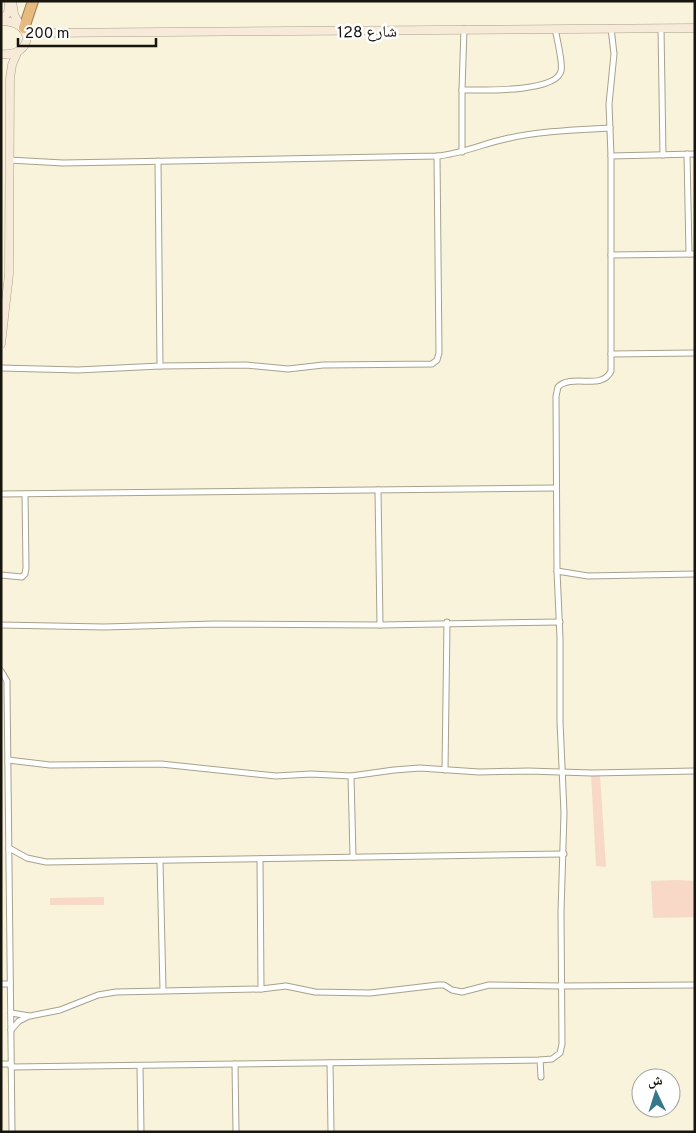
<svg xmlns="http://www.w3.org/2000/svg" width="696" height="1133" font-family="Overpass,'Noto Naskh Arabic',sans-serif">
<style>
.green{fill:#f8d8c7}
.lines{fill:none;stroke-linecap:round;stroke-linejoin:round}
.street-casing{stroke:#a7a28b;stroke-width:7}
.secondary-casing{stroke:#a7a28b;stroke-width:9}
.highway-casing{stroke:#9e8057;stroke-width:12}
.street{stroke:#fff;stroke-width:5}
.secondary{stroke:#f8ead9;stroke-width:8}
.highway{stroke:#e7ba7f;stroke-width:10}
.labels{text-anchor:middle;stroke-width:5;stroke-linejoin:round;paint-order:stroke}
.street-label{font-size:16px;fill:#17150d;stroke:#fff}
</style>
<rect width="100%" height="100%" fill="#f8f3da"/>
<g class="green">
<path d="M 591,775 L 600,775 L 606,867 L 596,866 Z"/>
<path d="M 676,880 L 695,881 L 695,917 L 653,918 L 651,881 Z"/>
<path d="M 104,897 L 104,905 L 50,905 L 50,898 Z"/>
</g>
<g class="lines">
<g class="street-casing">
<g id="street">
<path d="M 661,28 L 663,155"/>
<path d="M 462,90 C 479,90 556,93 561,71 C 563,64 557,38 555,29"/>
<path d="M 462,152 L 462,90 L 464,29"/>
<path d="M 687,154 L 689,254"/>
<path d="M 611,156 L 695,154"/>
<path d="M 9,160 L 63,163 L 437,156 C 461,154 482,144 505,139 C 540,131 575,130 610,128"/>
<path d="M 158,161 L 160,366"/>
<path d="M 611,255 L 695,254"/>
<path d="M 611,354 L 695,353"/>
<path d="M 1,368 L 78,370 L 160,366 L 246,365 L 288,369 L 323,365 L 432,364 L 437,360 L 439,353 L 437,156"/>
<path d="M 378,490 L 380,625"/>
<path d="M 1,494 L 556,488"/>
<path d="M 557,571 L 588,576 L 695,574"/>
<path d="M 1,575 L 22,577 L 25,574 L 26,568 L 25,494"/>
<path d="M 1,625 L 104,627 L 214,624 L 380,625 L 560,622"/>
<path d="M 1,671 L 7,681 L 7,687 L 12,1132"/>
<path d="M 8,760 L 50,765 L 161,764 L 276,776 L 311,774 L 351,776 L 394,770 L 420,768 L 479,772 L 528,771 L 592,773 L 695,771"/>
<path d="M 445,770 L 447,622"/>
<path d="M 351,776 L 353,857"/>
<path d="M 9,848 L 27,858 L 46,862 L 564,854"/>
<path d="M 260,859 L 261,989"/>
<path d="M 160,861 L 163,990"/>
<path d="M 1,984 L 10,984"/>
<path d="M 11,1013 L 30,1016 L 60,1010 L 98,995 L 116,992 L 261,989 L 286,986 L 315,992 L 370,993 L 438,985 L 444,985 L 452,990 L 462,992 L 489,985 L 562,986 L 695,985"/>
<path d="M 11,1030 L 19,1021 L 27,1017"/>
<path d="M 540,1060 L 541,1077"/>
<path d="M 330,1063 L 331,1132"/>
<path d="M 1,1064 L 11,1064"/>
<path d="M 235,1064 L 236,1132"/>
<path d="M 140,1066 L 141,1132"/>
<path d="M 11,1067 L 540,1060 L 552,1059 L 560,1053 L 562,1044 L 561,912 L 564,813 L 560,721 L 560,638 L 557,571 L 556,396 L 558,387 C 572,373 602,391 611,371 L 611,156 L 609,104 L 614,54 L 611,28"/>
</g>
</g>
<g class="secondary-casing">
<g id="secondary">
<path d="M 12,1 L 14,14 L 19,24"/>
<path d="M 1,20 L 8,13 L 9,1"/>
<path d="M 1,21 C 36,21 34,57 1,54"/>
<path d="M 24,29 L 40,33 L 695,28"/>
<path d="M 1,344 L 9,274 L 10,78 L 12,65 L 17,53"/>
</g>
</g>
<g class="highway-casing">
<path id="highway" d="M 24,28 L 33,1"/>
</g>
<use href="#street" class="street"/>
<use href="#secondary" class="secondary"/>
<use href="#highway" class="highway"/>
</g>
<g class="labels">
<g class="street-label">
<text transform="translate(367 31) rotate(-1)" y="6">شارع 128</text>
</g>
</g>
<rect width="696" height="1133" fill="none" stroke="#17150d" stroke-width="5"/>
<g transform="translate(656 1093) rotate(356)"><circle r="24" fill="#ffffff" stroke="#a2a19e"/>
<path d="M0-4L9 19L0 12L-9 19Z" fill="#36788a"/>
<text y="-8" font-size="14" font-weight="bold" text-anchor="middle" fill="#17150d">ش</text>
</g>
<path d="M18 38v8h138v-8" fill="none" stroke="#17150d" stroke-width="2.5"/>
<text x="25" y="38" font-size="15" fill="#17150d" stroke="#ffffff" stroke-width="4" paint-order="stroke">200 m</text>
</svg>
